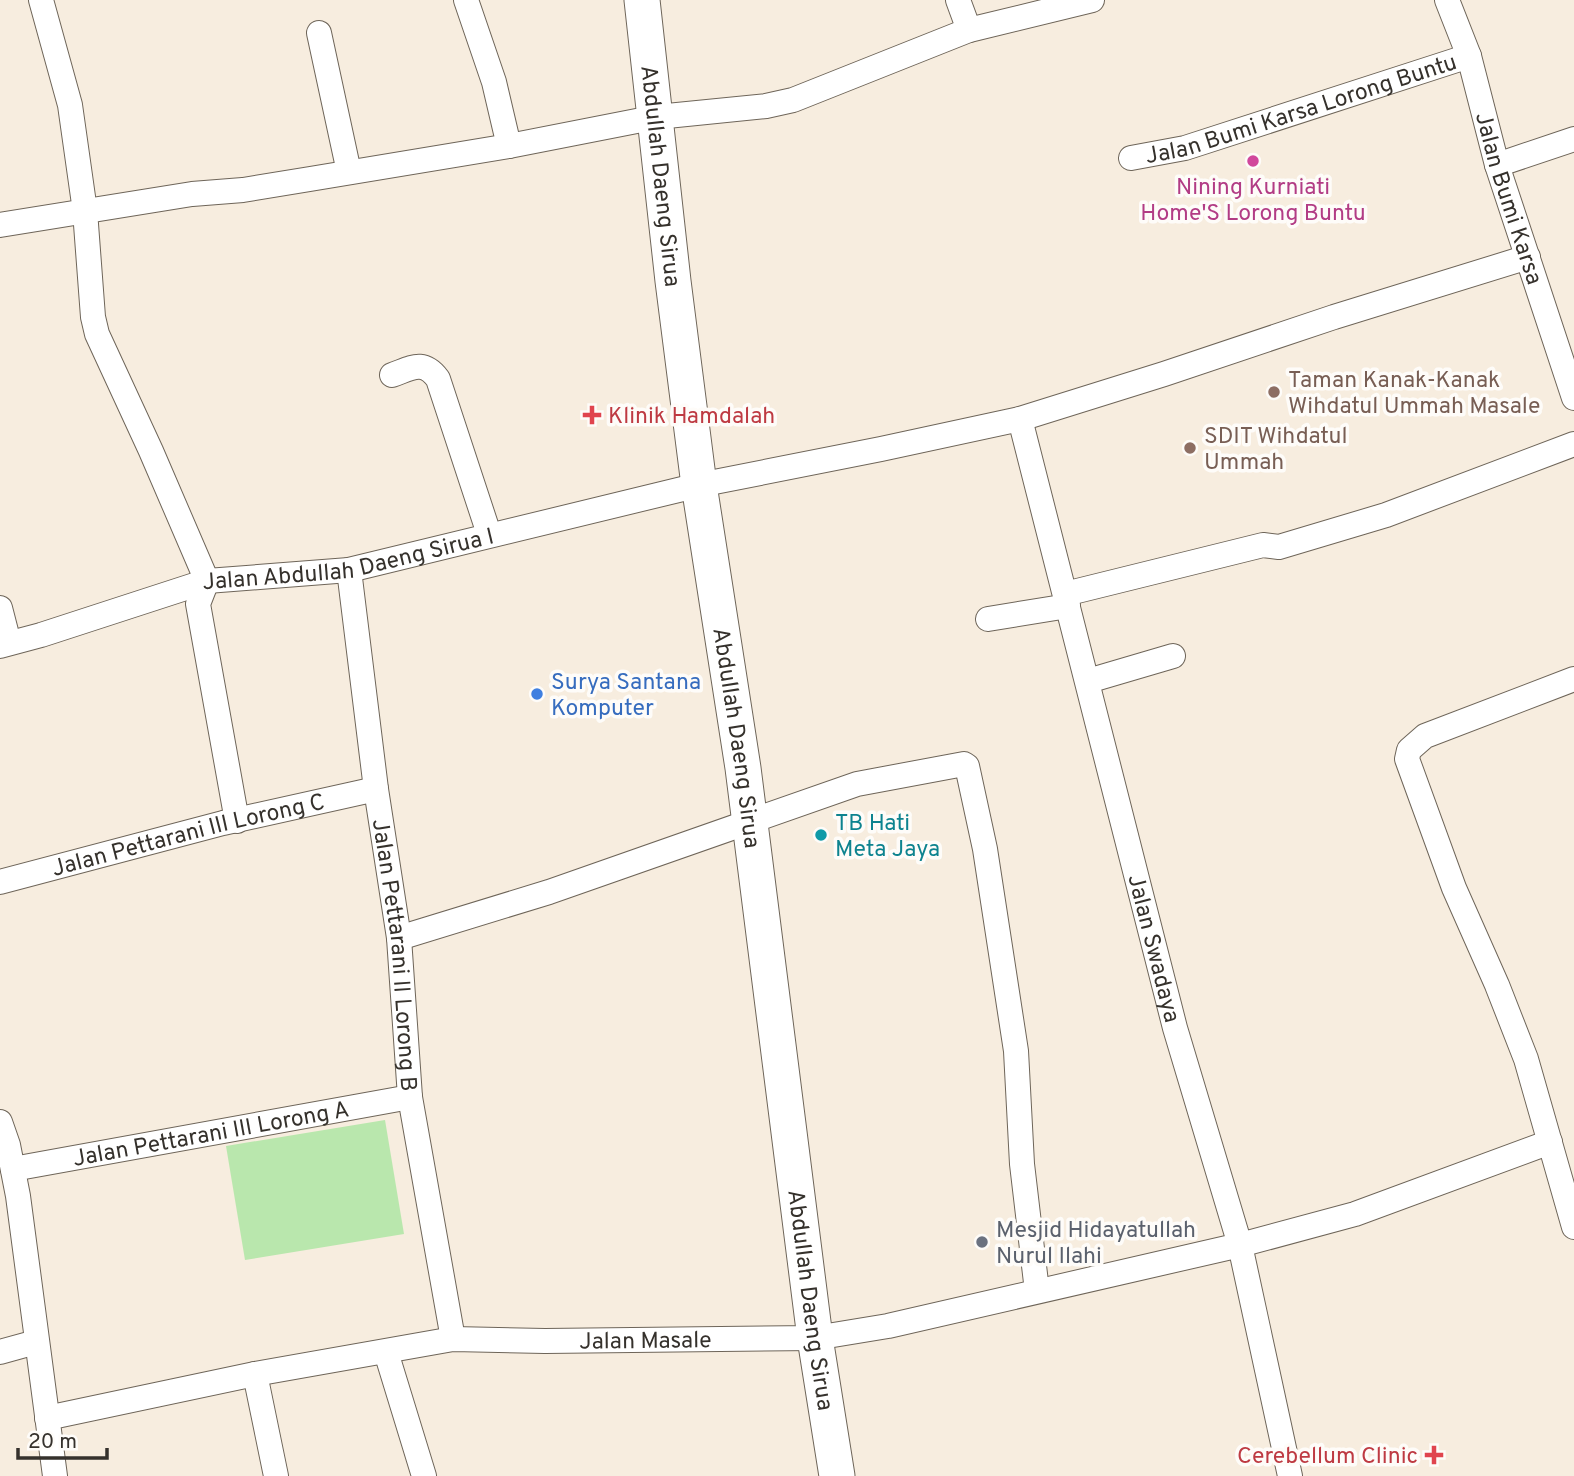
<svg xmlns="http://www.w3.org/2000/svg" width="1574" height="1476" font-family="Overpass,sans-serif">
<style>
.green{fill:#b9e7ad}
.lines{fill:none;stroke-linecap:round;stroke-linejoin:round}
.street-casing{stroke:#6e6559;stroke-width:26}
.secondary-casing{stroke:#6e6559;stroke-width:37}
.street{stroke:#fff;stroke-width:24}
.secondary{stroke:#fff;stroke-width:35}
.hotel-dot{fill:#d1479c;stroke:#fefcf9;stroke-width:2.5}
.education-dot{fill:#8d6e63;stroke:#fefcf9;stroke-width:2.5}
.health-dot{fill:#e0444e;stroke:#fefcf9;stroke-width:2.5}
.shop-dot{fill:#3f7fe0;stroke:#fefcf9;stroke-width:2.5}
.culture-dot{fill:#0f9aa8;stroke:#fefcf9;stroke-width:2.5}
.worship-dot{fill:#6b7280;stroke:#fefcf9;stroke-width:2.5}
.labels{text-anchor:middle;stroke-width:7;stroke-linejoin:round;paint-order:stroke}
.street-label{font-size:23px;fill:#35312c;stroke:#fefcf9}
.hotel-label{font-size:23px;fill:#b23c85;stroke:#fefcf9}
.education-label{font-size:23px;fill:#785e54;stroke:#fefcf9;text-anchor:start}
.health-label{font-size:23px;fill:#be3a42;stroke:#fefcf9;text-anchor:start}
.shop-label{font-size:23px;fill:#366cbe;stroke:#fefcf9;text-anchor:start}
.culture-label{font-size:23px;fill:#0d838f;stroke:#fefcf9;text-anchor:start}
.worship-label{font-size:23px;fill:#5b616d;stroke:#fefcf9;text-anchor:start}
</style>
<rect width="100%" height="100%" fill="#f7eddf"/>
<path class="green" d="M 385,1120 L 404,1234 L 245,1260 L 226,1146 Z"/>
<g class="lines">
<g class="street-casing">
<g id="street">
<path d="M 41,0 L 70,105 L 85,211 L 93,317 L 97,334 L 151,451 L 207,581 L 198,604 L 237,821"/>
<path d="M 466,0 L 494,82 L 509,146"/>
<path d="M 958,0 L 969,30"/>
<path id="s1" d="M 1447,0 L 1469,56 L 1497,165 L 1574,398"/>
<path d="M 319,33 L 349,172"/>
<path id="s2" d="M 1131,158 L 1185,148 L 1469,56"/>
<path d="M 1497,165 L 1574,139"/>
<path d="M 0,225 L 192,194 L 243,190 L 310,179 L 509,146 L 657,117 L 766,106 L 793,100 L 969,30 L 1092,0"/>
<path d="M 392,375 C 412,368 423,359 438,379 L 489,534"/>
<path id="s3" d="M 1020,419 L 1175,1028 L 1240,1245 L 1290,1476"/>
<path id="s4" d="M 349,570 L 376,789 L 399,938 L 410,1097 L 453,1339"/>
<path d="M 1065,594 L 1263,545 L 1279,547 L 1386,515 L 1574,444"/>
<path d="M 0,608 L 9,643"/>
<path d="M 988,619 L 1068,606"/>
<path id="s5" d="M 0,646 L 41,635 L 207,581 L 349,570 L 699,485 L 881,449 L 1020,419 L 1164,374 L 1334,317 L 1528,257"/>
<path d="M 1574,679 L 1425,736 L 1409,750 L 1407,759 L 1454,888 L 1497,985 L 1526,1059 L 1574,1227"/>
<path d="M 1088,681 L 1173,656"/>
<path id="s6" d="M 0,882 L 223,823 L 376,789"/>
<path d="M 399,938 L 549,892 L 857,784 L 964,764 L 967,766 L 985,849 L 1016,1051 L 1022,1164 L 1037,1291"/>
<path d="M 0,1122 L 8,1145 L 18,1196 L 55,1476"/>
<path id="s7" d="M 13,1169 L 410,1097"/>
<path d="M 0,1352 L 36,1342"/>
<path d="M 386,1352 L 424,1476"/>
<path d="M 255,1374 L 276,1476"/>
<path id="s8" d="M 47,1418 L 255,1374 L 453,1339 L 545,1341 L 815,1338 L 888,1326 L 1240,1245 L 1355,1214 L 1550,1142"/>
</g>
</g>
<g class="secondary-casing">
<g id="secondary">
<path id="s9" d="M 642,0 L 673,281 L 699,485 L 743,768 L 815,1338 L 837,1476"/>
</g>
</g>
<use href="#street" class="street"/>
<use href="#secondary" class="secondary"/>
</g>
<circle class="hotel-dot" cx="1253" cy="161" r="7"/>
<g class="education-dot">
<circle cx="1274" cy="392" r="7"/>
<circle cx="1190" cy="448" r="7"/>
</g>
<g class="health-dot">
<path d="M588.5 404.5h7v7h7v7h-7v7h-7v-7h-7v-7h7z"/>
<path d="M1430.5 1444.5h7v7h7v7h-7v7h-7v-7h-7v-7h7z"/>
</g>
<circle class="shop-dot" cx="537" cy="694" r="7"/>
<circle class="culture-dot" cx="821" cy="835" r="7"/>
<circle class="worship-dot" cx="982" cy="1242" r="7"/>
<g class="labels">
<g class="street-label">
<text dy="8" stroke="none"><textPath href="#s2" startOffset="177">Jalan Bumi Karsa Lorong Buntu</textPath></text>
<text dy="8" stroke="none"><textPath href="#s9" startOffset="177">Abdullah Daeng Sirua</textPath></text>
<text dy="8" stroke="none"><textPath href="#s1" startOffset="208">Jalan Bumi Karsa</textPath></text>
<text dy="8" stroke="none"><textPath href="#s5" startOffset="360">Jalan Abdullah Daeng Sirua I</textPath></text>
<text dy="8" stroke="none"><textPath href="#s9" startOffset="744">Abdullah Daeng Sirua</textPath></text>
<text dy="8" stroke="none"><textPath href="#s6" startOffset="194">Jalan Pettarani III Lorong C</textPath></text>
<text dy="8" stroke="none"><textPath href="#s3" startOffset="546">Jalan Swadaya</textPath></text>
<text dy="8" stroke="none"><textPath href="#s4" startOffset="388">Jalan Pettarani II Lorong B</textPath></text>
<text dy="8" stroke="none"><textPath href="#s7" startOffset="201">Jalan Pettarani III Lorong A</textPath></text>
<text dy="8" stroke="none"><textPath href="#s9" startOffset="1311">Abdullah Daeng Sirua</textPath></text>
<text dy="8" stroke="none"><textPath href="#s8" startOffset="606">Jalan Masale</textPath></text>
</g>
<g class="hotel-label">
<text x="1253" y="194">Nining Kurniati<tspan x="1253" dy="26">Home'S Lorong Buntu</tspan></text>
</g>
<g class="education-label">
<text x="1288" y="387">Taman Kanak-Kanak<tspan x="1288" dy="26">Wihdatul Ummah Masale</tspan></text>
<text x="1204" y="443">SDIT Wihdatul<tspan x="1204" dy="26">Ummah</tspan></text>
</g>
<g class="health-label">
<text x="608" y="423">Klinik Hamdalah</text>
<text x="1418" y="1463" text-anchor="end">Cerebellum Clinic</text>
</g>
<g class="shop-label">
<text x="551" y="689">Surya Santana<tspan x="551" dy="26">Komputer</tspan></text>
</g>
<g class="culture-label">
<text x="835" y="830">TB Hati<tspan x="835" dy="26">Meta Jaya</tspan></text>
</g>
<g class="worship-label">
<text x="996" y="1237">Mesjid Hidayatullah<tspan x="996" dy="26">Nurul Ilahi</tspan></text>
</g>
</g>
<path d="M18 1448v10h89v-10" fill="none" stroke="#35312c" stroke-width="3.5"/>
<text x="28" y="1448" font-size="21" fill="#35312c" stroke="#fefcf9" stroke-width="5" paint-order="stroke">20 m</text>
</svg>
